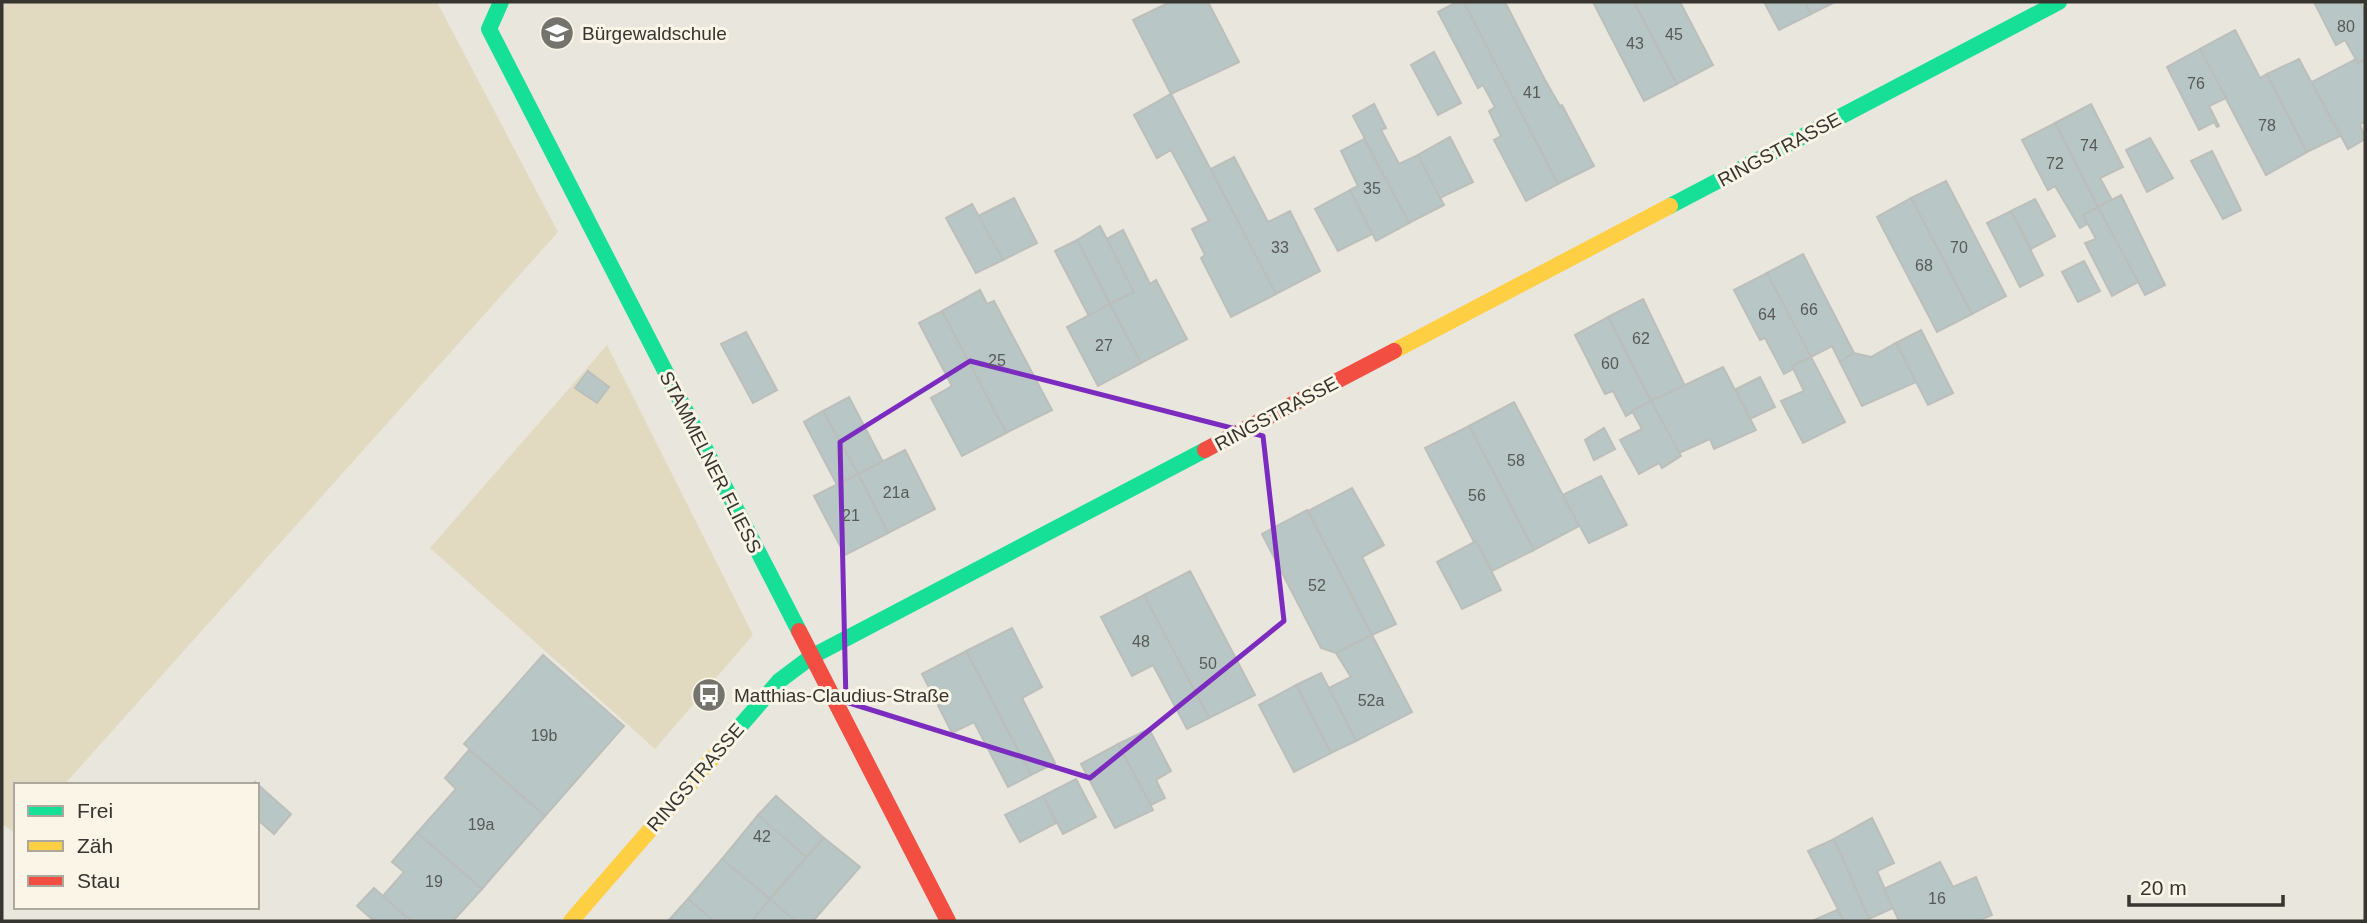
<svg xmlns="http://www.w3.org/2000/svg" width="2367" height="923" font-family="Helvetica,sans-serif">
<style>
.green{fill:#e2d9c1}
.building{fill:#b8c7c6;stroke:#bcbebb;stroke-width:2}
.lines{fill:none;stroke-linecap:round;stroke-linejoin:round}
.fast{stroke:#16e098;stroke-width:16}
.slow{stroke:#ffcf43;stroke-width:16}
.jam{stroke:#f24e42;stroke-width:16}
.marked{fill:none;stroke:#7b2cbf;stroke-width:5;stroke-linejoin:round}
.labels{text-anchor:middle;stroke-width:6;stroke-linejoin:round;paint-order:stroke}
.number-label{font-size:16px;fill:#575a56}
.poi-label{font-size:19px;fill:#373530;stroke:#faf5e7;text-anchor:start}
.street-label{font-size:19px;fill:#373530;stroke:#faf5e7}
</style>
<rect width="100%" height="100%" fill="#e9e6de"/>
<g class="green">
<path d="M 2,2 L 437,2 L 558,232 L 64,785 L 16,785 L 16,834 L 2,824 Z"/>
<path d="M 607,345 L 753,635 L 655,749 L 430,548 Z"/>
</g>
<g class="building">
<path d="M 1170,2 L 1208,2 L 1239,62 L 1171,94 L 1133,20 Z"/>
<path d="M 1457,2 L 1464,2 L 1558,184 L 1526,201 L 1494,140 L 1501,136 L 1489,111 L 1495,107 L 1483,85 L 1478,88 L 1438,12 Z"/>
<path d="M 1464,2 L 1503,2 L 1506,4 L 1545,80 L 1560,106 L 1562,105 L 1594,166 L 1558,184 Z"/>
<path d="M 1593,2 L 1634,2 L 1677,84 L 1644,101 Z"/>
<path d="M 1634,2 L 1680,2 L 1713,65 L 1677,84 Z"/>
<path d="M 1764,2 L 1805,2 L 1811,14 L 1779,30 Z"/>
<path d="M 1805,2 L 1835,2 L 1811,14 Z"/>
<path d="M 2314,2 L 2360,2 L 2365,12 L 2365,60 L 2358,63 L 2345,40 L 2336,45 Z"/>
<path d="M 2235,30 L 2260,78 L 2267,74 L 2307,152 L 2266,175 L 2200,49 Z"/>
<path d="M 2200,49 L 2226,98 L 2209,106 L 2219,126 L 2217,127 L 2214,122 L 2199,130 L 2167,67 Z"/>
<path d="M 1434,52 L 1461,103 L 1438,115 L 1411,65 Z"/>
<path d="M 2299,59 L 2340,136 L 2307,152 L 2267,74 Z"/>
<path d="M 2356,59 L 2358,63 L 2365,60 L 2365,122 L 2360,124 L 2365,139 L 2348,149 L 2312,82 Z"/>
<path d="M 1171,94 L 1276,294 L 1231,317 L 1201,258 L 1205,255 L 1192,229 L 1209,221 L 1171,150 L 1157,158 L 1134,115 Z"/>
<path d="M 1374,104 L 1386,128 L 1381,130 L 1399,164 L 1418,155 L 1444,205 L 1409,223 L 1353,116 Z"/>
<path d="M 2091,104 L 2123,167 L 2100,178 L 2112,200 L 2098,207 L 2055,123 Z"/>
<path d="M 2055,123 L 2098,207 L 2083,215 L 2087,224 L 2080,228 L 2055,186 L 2048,190 L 2022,140 Z"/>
<path d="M 1450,137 L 1473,182 L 1440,198 L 1418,155 Z"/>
<path d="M 2150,138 L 2173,178 L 2147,192 L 2126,150 Z"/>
<path d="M 1364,139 L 1409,223 L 1376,241 L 1350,190 L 1358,186 L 1341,151 Z"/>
<path d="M 2212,151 L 2241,210 L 2223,219 L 2191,161 Z"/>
<path d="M 1234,157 L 1268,222 L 1290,211 L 1320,271 L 1276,294 L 1211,169 Z"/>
<path d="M 1946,181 L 2006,296 L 1972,314 L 1911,198 Z"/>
<path d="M 1350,190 L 1372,234 L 1338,251 L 1315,209 Z"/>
<path d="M 2121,195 L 2165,285 L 2145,295 L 2098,207 Z"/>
<path d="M 1014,198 L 1037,243 L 1003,260 L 978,216 Z"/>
<path d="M 1911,198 L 1972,314 L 1937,332 L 1877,217 Z"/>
<path d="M 2035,199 L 2055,236 L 2031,249 L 2011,211 Z"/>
<path d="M 972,204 L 1003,260 L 976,273 L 946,218 Z"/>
<path d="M 2098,207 L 2138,282 L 2112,296 L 2085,243 L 2096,239 L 2083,215 Z"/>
<path d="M 2011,211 L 2043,275 L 2020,287 L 1987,223 Z"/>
<path d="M 1100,226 L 1134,292 L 1110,304 L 1077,240 Z"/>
<path d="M 1123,230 L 1150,284 L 1156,280 L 1187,339 L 1141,363 L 1110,304 L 1134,292 L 1107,239 Z"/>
<path d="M 1077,240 L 1110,304 L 1089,316 L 1055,251 Z"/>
<path d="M 1803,254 L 1854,353 L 1840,362 L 1832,346 L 1811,357 L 1767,273 Z"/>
<path d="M 2084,261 L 2100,291 L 2078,302 L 2062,272 Z"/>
<path d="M 1767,273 L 1811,357 L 1792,366 L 1793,369 L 1784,374 L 1765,338 L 1760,340 L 1734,290 Z"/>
<path d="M 980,290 L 987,304 L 994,301 L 1052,410 L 1006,433 L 942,311 Z"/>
<path d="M 1643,299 L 1685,386 L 1651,401 L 1608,317 Z"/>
<path d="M 1110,304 L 1141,363 L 1098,386 L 1067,327 Z"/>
<path d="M 942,311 L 1006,433 L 962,456 L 931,398 L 952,386 L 919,323 Z"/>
<path d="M 1608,317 L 1651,401 L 1626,416 L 1613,391 L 1605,394 L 1575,335 Z"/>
<path d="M 1921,330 L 1953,393 L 1928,405 L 1896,343 Z"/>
<path d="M 746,332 L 777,390 L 753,403 L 721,344 Z"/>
<path d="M 1896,343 L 1916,382 L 1862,406 L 1840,362 L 1854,353 L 1871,357 Z"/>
<path d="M 1811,357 L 1845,422 L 1803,443 L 1781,401 L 1804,391 L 1792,366 Z"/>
<path d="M 1723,367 L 1756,430 L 1714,449 L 1710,439 L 1679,453 L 1651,401 Z"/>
<path d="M 588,371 L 609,387 L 597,403 L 575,388 Z"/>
<path d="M 1760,377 L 1775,407 L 1750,419 L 1736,389 Z"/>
<path d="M 849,397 L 883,462 L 858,474 L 823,411 Z"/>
<path d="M 1651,401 L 1681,456 L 1662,468 L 1659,463 L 1639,474 L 1620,440 L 1642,429 L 1632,411 Z"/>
<path d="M 1514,402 L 1579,526 L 1534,550 L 1469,426 Z"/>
<path d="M 823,411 L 858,474 L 837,485 L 804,422 Z"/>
<path d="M 1469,426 L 1534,550 L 1492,571 L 1476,541 L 1474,542 L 1425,448 Z"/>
<path d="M 1604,428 L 1615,449 L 1594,460 L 1585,440 Z"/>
<path d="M 905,450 L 935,509 L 888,533 L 858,474 Z"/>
<path d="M 858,474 L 888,533 L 845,555 L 814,496 Z"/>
<path d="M 1601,476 L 1627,525 L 1589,543 L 1563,495 Z"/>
<path d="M 1352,488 L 1384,545 L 1362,557 L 1396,624 L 1372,635 L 1308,511 Z"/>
<path d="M 1307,510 L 1372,635 L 1336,653 L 1321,648 L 1262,534 Z"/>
<path d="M 1476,541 L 1501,590 L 1462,609 L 1437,562 Z"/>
<path d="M 1190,571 L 1255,695 L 1209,718 L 1144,595 Z"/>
<path d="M 1144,595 L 1209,718 L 1187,729 L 1153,665 L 1132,676 L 1101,617 Z"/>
<path d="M 1012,628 L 1042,687 L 1022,698 L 1055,763 L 1031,775 L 966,651 Z"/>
<path d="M 1372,635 L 1412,712 L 1356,741 L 1329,688 L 1351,677 L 1336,653 Z"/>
<path d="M 966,651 L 1031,775 L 1008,787 L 974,722 L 952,733 L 922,674 Z"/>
<path d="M 543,655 L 624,726 L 545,816 L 464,744 Z"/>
<path d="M 1321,673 L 1356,741 L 1331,753 L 1296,685 Z"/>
<path d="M 1296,685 L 1331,753 L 1294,772 L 1259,705 Z"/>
<path d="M 1149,729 L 1171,771 L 1156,780 L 1165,798 L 1151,805 L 1118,744 Z"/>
<path d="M 1118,744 L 1153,810 L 1115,828 L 1081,764 Z"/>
<path d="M 469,750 L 545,816 L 482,889 L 417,833 L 456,789 L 445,778 Z"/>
<path d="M 1076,779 L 1096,817 L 1063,834 L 1043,796 Z"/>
<path d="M 255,782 L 291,814 L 274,834 L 257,819 L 257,785 L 253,785 Z"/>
<path d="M 776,796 L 824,838 L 806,857 L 758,815 Z"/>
<path d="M 1043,796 L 1056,823 L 1020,842 L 1005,815 Z"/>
<path d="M 758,815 L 806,857 L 770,899 L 722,859 Z"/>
<path d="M 1872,818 L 1894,863 L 1877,871 L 1893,908 L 1869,919 L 1834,839 Z"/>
<path d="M 417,833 L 482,889 L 453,921 L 411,921 L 383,896 L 404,872 L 392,862 Z"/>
<path d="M 824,838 L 860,867 L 813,921 L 795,921 L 770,899 Z"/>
<path d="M 1834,839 L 1869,919 L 1864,921 L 1844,921 L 1808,851 Z"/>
<path d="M 722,859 L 770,899 L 752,921 L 714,921 L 688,899 Z"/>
<path d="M 1940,862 L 1953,887 L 1976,877 L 1992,915 L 1978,921 L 1899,921 L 1884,889 Z"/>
<path d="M 374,888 L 407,918 L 405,921 L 374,921 L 357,906 Z"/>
<path d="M 688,899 L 714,921 L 668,921 Z"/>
<path d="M 770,899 L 795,921 L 752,921 Z"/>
<path d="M 1837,910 L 1844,921 L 1812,921 Z"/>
</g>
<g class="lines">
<g class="fast">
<path d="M 501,2 L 489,29 L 799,631"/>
<path d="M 1670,206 L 2059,2"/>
<path d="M 729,739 L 779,681 L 811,657 L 1205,450"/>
</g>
<g class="slow">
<path d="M 1394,351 L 1670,206"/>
<path d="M 571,921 L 729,739"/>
</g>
<g class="jam">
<path d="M 1205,450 L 1394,351"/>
<path d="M 799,631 L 948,921"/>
</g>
</g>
<path class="marked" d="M 970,361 L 1263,436 L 1284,621 L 1090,778 L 846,702 L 840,442 Z"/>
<defs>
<g id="school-disc" transform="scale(1.75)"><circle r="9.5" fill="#75736d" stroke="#faf5e7"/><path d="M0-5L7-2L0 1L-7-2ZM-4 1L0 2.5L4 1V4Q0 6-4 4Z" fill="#fff"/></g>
<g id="bus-disc" transform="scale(1.75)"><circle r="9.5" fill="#75736d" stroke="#faf5e7"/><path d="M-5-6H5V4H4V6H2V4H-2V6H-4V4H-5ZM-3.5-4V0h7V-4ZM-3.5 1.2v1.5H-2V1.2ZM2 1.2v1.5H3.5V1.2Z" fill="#fff"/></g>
</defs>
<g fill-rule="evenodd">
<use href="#school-disc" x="557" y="33"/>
<use href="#bus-disc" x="709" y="695"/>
</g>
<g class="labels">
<g class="number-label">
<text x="2346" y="32">80</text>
<text x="1674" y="40">45</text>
<text x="1635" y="49">43</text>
<text x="2196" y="89">76</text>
<text x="1532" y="98">41</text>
<text x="2267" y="131">78</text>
<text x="2089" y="151">74</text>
<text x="2055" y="169">72</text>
<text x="1372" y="194">35</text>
<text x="1280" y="253">33</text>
<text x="1959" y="253">70</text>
<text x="1924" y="271">68</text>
<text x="1809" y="315">66</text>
<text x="1767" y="320">64</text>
<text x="1641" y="344">62</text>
<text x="1104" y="351">27</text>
<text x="997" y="366">25</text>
<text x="1610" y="369">60</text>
<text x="1516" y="466">58</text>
<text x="896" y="498">21a</text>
<text x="1477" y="501">56</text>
<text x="851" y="521">21</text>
<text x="1317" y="591">52</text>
<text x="1141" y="647">48</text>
<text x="1208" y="669">50</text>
<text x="1371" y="706">52a</text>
<text x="544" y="741">19b</text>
<text x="481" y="830">19a</text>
<text x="762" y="842">42</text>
<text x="434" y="887">19</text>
<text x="1937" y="904">16</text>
</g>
<g class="poi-label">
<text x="582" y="40">Bürgewaldschule</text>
<text x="734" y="702">Matthias-Claudius-Straße</text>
</g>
<g class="street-label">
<text transform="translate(1779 149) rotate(-28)" y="7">RINGSTRASSE</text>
<text transform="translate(1276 413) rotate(-28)" y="7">RINGSTRASSE</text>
<text transform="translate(711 462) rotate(63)" y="7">STAMMELNER FLIESS</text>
<text transform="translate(695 777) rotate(-49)" y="7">RINGSTRASSE</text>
</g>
</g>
<rect width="2367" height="923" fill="none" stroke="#373530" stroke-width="7"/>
<rect x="14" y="783" width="245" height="126" fill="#faf5e7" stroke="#aca89e" stroke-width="2"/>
<rect x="28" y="806" width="35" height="10" fill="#16e098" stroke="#aca89e" stroke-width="2"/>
<text x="77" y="818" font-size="21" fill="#373530">Frei</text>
<rect x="28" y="841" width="35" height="10" fill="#ffcf43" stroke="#aca89e" stroke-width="2"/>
<text x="77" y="853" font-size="21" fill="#373530">Zäh</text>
<rect x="28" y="876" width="35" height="10" fill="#f24e42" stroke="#aca89e" stroke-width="2"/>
<text x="77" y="888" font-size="21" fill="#373530">Stau</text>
<path d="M2129 895v10h154v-10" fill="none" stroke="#373530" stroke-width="3.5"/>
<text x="2140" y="895" font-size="21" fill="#373530" stroke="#faf5e7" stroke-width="5" paint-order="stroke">20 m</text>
</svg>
